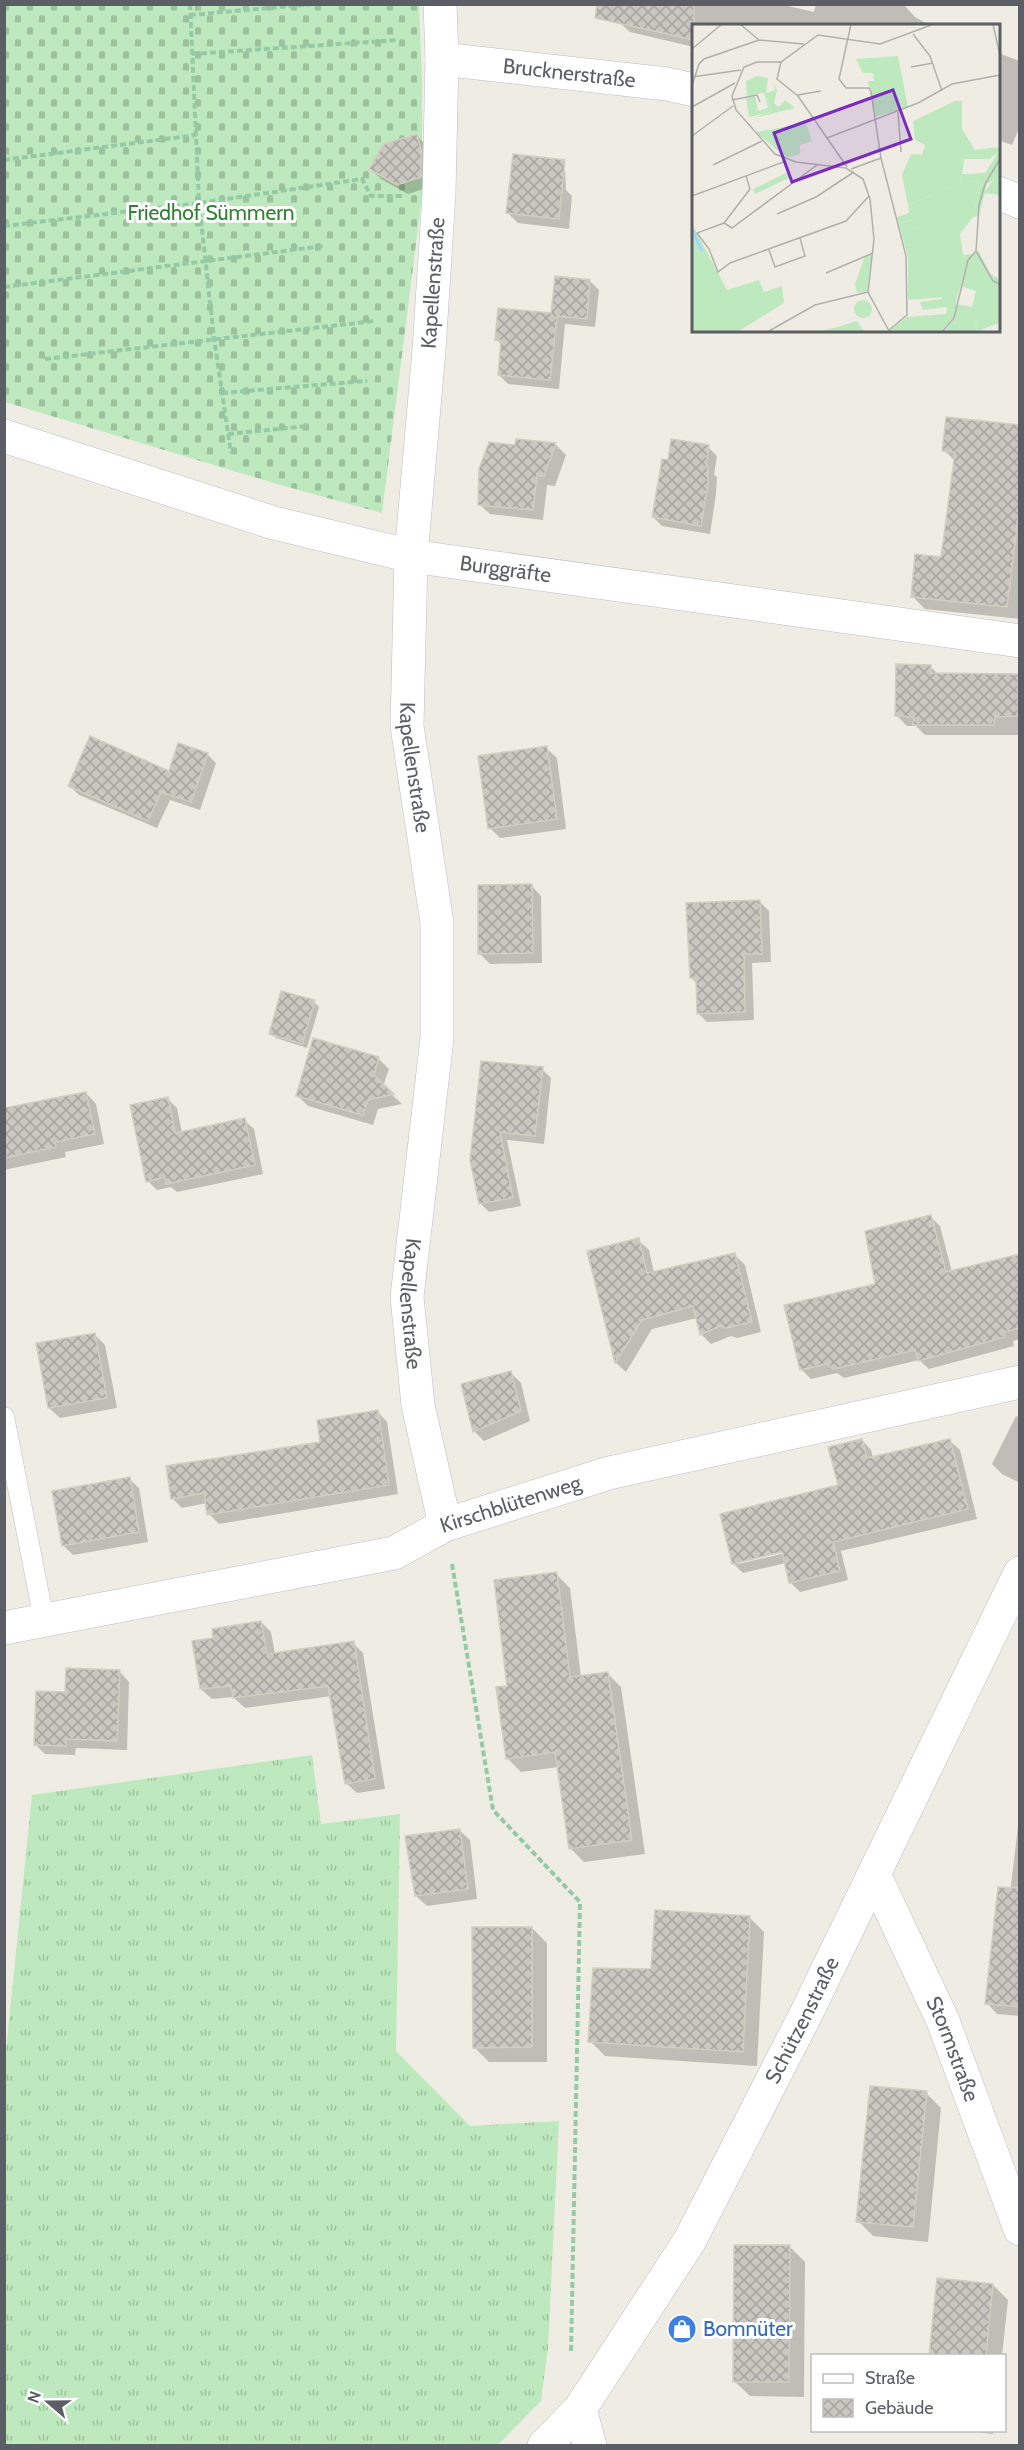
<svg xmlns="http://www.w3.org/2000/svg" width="1024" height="2450" font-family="Cabin,sans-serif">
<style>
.grass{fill:url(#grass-tufts)}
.cemetery{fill:url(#cemetery-stones)}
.shadow{fill:#0003;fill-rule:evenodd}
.building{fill:url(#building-cross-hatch);stroke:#d4cec1;stroke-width:1.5}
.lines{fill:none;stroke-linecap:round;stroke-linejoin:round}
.lane-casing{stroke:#bbbdc3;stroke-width:21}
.street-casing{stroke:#bbbdc3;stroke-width:34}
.secondary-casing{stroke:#b9bcc3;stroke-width:34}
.path{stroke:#96caa6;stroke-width:4;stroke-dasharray:6 3;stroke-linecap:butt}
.lane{stroke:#fff;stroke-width:20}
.street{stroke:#fff;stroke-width:33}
.secondary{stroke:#fff;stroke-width:33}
.labels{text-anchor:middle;stroke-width:6;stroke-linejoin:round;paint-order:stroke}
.street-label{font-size:21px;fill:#5b5f65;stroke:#fff}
.park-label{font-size:21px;fill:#2e8232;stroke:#fff}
.shop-label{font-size:21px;fill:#366cbe;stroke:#fff;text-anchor:start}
.inset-river{fill:none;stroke:#a3d6ff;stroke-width:3}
.inset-road{fill:none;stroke:#b0b0ad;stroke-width:1.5}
.view{fill:#7b2cbf;fill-opacity:0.15;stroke:#7b2cbf;stroke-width:3}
.inset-edge{fill:none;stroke:#5b5f65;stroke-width:3}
</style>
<defs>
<pattern id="grass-tufts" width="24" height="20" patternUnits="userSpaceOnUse" patternTransform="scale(1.5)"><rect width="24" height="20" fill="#bee9be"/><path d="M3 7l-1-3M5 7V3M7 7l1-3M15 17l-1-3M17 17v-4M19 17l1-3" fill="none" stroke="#9dc09e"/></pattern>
<pattern id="cemetery-stones" width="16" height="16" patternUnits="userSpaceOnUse" patternTransform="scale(1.5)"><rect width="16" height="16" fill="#bee9be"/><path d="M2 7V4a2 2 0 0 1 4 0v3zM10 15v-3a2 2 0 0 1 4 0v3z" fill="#9dc09e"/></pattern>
<pattern id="building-cross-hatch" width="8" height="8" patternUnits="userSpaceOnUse" patternTransform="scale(1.5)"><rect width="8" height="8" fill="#cac6c0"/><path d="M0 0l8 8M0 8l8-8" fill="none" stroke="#a7a4a0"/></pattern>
</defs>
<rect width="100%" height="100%" fill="#efede3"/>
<path class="grass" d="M 312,1755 L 321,1824 L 400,1814 L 396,2051 L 470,2126 L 559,2121 L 548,2348 L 541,2401 L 498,2445 L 5,2445 L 4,2069 L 32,1795 Z"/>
<path class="cemetery" d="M 4,5 L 419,5 L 422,80 L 422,196 L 382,513 L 277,484 L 5,402 Z"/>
<g class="shadow">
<path d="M 625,4 L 779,4 L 814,12 L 816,4 L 900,4 L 905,6 L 915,17 L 931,26 L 694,26 L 694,47 L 630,32 L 620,23 Z"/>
<path d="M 998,53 L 1020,61 L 1020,126 L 1012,145 L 998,140 Z"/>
<path d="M 417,136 L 427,146 L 430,187 L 408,194 L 381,179 L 371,169 Z"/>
<path d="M 555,160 L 565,170 L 566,190 L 572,196 L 569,229 L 518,223 L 508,213 Z"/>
<path d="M 694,181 L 694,197 L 691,194 Z"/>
<path d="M 590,281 L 599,290 L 595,327 L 565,324 L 559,389 L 508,384 L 499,375 L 502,345 L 496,340 L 552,314 Z"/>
<path d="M 1020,426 L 1020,619 L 925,609 L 912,596 L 942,558 L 955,461 L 944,450 Z"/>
<path d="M 517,441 L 556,445 L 566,455 L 555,486 L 547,485 L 543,520 L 490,514 L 479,504 L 517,446 Z"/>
<path d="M 708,447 L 717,456 L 714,475 L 717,477 L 716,494 L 710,534 L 662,526 L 653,517 L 669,462 Z"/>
<path d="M 930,666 L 939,675 L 1017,675 L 1020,678 L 1020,735 L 925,735 L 916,726 L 907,726 L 897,716 Z"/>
<path d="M 546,748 L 557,758 L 566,829 L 500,838 L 490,828 Z"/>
<path d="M 207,754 L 216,763 L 200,810 L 170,800 L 157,828 L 79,795 L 70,786 L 169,773 Z"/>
<path d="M 531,885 L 541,896 L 542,963 L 490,964 L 479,953 Z"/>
<path d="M 759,901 L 769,911 L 771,962 L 752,963 L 754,1020 L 707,1022 L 698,1013 L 697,984 L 691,977 Z"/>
<path d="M 314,1002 L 319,1007 L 307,1048 L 276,1038 L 271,1033 Z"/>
<path d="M 314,1040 L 379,1059 L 389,1069 L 383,1086 L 402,1104 L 378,1109 L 373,1125 L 308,1106 L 298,1096 Z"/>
<path d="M 542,1069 L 551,1078 L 544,1144 L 507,1140 L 521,1206 L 489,1212 L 480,1203 L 472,1160 Z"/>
<path d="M 86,1093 L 96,1104 L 104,1144 L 65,1152 L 66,1157 L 4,1170 L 4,1110 Z"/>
<path d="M 167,1098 L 177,1108 L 182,1133 L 244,1120 L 254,1129 L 263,1174 L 177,1192 L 171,1187 L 157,1190 L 148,1181 Z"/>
<path d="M 931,1217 L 940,1226 L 952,1272 L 1020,1255 L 1020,1339 L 1013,1341 L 1014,1346 L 929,1369 L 919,1360 L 844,1378 L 837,1373 L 811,1379 L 801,1369 L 877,1285 Z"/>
<path d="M 638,1240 L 649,1250 L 654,1273 L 734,1254 L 745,1265 L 761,1332 L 737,1338 L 731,1336 L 711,1344 L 701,1334 L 697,1318 L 652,1329 L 626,1372 L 616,1363 L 589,1252 Z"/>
<path d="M 95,1335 L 105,1345 L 117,1408 L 60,1418 L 49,1408 L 38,1345 Z"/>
<path d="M 511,1373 L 521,1383 L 530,1421 L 484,1441 L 474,1431 Z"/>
<path d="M 378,1412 L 387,1422 L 398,1494 L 219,1524 L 209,1514 L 207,1503 L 182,1508 L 172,1498 L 322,1444 Z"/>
<path d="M 1016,1416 L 1020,1417 L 1020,1483 L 1002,1474 L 992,1464 Z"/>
<path d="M 862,1440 L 871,1450 L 873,1458 L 950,1441 L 960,1450 L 977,1519 L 841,1551 L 848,1580 L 800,1592 L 790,1582 L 786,1563 L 743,1573 L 733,1563 L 840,1486 ZM 789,1549 L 790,1552 L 738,1564 L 738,1561 Z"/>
<path d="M 129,1479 L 139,1488 L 148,1542 L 73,1555 L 64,1546 Z"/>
<path d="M 556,1574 L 570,1588 L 581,1677 L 607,1673 L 621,1687 L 645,1854 L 584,1862 L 570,1848 L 558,1767 L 521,1772 L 507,1758 Z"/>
<path d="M 261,1622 L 271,1632 L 275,1654 L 353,1643 L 363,1653 L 385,1789 L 357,1793 L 346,1783 L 332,1696 L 245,1708 L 233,1697 L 212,1699 L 201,1689 L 215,1639 Z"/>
<path d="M 120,1672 L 129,1682 L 127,1750 L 76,1748 L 75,1755 L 45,1754 L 35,1744 L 66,1694 Z"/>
<path d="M 1020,1809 L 1020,2016 L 997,2014 L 987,2003 L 1009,1902 Z"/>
<path d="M 459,1830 L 470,1840 L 477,1899 L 427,1906 L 416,1896 Z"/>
<path d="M 749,1917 L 764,1932 L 757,2066 L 605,2056 L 590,2041 L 653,1971 Z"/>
<path d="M 532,1928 L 547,1943 L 547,2062 L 489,2062 L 474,2047 Z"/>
<path d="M 926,2093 L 941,2108 L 928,2242 L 873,2236 L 858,2221 Z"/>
<path d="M 790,2247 L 805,2262 L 804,2397 L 750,2396 L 734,2381 Z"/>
<path d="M 938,2280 L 993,2285 L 1008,2300 L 1002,2356 L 930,2356 Z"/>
<path d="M 960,2430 L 994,2430 L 993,2434 Z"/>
</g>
<g class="building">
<path d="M 597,4 L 694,4 L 694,40 L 595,18 Z"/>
<path d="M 417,134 L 421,149 L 421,177 L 397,185 L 369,169 L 384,144 Z"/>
<path d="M 513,154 L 565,160 L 559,219 L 506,213 Z"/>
<path d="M 555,276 L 590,280 L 587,319 L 557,316 L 550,380 L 498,375 L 501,341 L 495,340 L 498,308 L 551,313 Z"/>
<path d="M 946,417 L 1020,425 L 1020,503 L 1007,607 L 911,597 L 915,554 L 941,557 L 955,452 L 942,451 Z"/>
<path d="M 516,439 L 556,443 L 544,476 L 537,476 L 533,510 L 478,505 L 479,469 L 489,442 L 515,445 Z"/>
<path d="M 671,439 L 709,445 L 706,466 L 708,467 L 708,484 L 701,526 L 652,517 L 662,459 L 668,460 Z"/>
<path d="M 896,664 L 931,665 L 931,673 L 1018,674 L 1018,716 L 995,717 L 994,725 L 913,725 L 914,717 L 895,716 Z"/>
<path d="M 90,736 L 169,771 L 178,743 L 208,753 L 191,802 L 161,792 L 148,821 L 68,786 Z"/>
<path d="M 547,746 L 557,819 L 488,829 L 478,756 Z"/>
<path d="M 532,884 L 533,953 L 478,954 L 478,885 Z"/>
<path d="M 760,900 L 762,954 L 744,954 L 745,1012 L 697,1014 L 696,978 L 690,978 L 686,903 Z"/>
<path d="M 281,991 L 315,1000 L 302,1044 L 269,1034 Z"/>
<path d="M 313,1038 L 379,1057 L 374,1075 L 394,1094 L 368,1100 L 363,1115 L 296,1096 Z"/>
<path d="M 481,1061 L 543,1067 L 535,1136 L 500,1132 L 513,1198 L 479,1204 L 470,1160 Z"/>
<path d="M 86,1092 L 95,1134 L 55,1142 L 56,1147 L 4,1158 L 4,1108 Z"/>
<path d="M 168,1097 L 175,1133 L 245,1118 L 255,1165 L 166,1184 L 165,1177 L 146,1182 L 130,1105 Z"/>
<path d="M 931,1215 L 946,1272 L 1020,1254 L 1020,1328 L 1004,1332 L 1005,1337 L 918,1361 L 915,1350 L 834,1369 L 826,1364 L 800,1370 L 784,1305 L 875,1284 L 865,1231 Z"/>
<path d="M 639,1238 L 647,1273 L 735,1253 L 752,1322 L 726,1328 L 720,1326 L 700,1335 L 693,1306 L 642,1320 L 615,1363 L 587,1251 Z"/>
<path d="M 95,1333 L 107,1398 L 48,1408 L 36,1343 Z"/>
<path d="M 511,1371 L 521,1411 L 473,1432 L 461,1384 Z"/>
<path d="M 378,1410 L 389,1485 L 207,1515 L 204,1493 L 171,1499 L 166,1466 L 320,1442 L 317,1420 Z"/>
<path d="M 862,1439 L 867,1458 L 950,1439 L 968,1509 L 833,1542 L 840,1571 L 789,1583 L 782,1552 L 732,1564 L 720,1514 L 838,1485 L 828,1447 Z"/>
<path d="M 130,1477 L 139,1532 L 62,1546 L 52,1491 Z"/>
<path d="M 557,1572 L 570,1677 L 608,1672 L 632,1840 L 569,1849 L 555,1752 L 506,1759 L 496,1687 L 507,1686 L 494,1580 Z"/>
<path d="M 261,1621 L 267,1654 L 354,1641 L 375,1779 L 345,1784 L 328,1686 L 233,1698 L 231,1686 L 200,1689 L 192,1641 L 213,1638 L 212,1629 Z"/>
<path d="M 66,1668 L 120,1670 L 117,1741 L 66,1739 L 66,1746 L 34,1745 L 36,1691 L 65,1692 Z"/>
<path d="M 460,1829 L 468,1889 L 415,1896 L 405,1836 Z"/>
<path d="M 998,1887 L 1020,1888 L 1020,2007 L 985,2004 Z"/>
<path d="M 655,1910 L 750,1916 L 743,2052 L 588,2042 L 593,1968 L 651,1969 Z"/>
<path d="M 472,1927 L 532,1927 L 532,2047 L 473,2048 Z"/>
<path d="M 870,2086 L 927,2091 L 913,2227 L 856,2222 Z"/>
<path d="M 734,2245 L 790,2245 L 789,2382 L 733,2382 Z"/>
<path d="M 937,2278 L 993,2284 L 986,2355 L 929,2355 Z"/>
</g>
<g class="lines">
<g class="lane-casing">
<path id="lane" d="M 4,1417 L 44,1620"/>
</g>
<g class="street-casing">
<g id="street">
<path id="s1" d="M 440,4 L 442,59 L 439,194 L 429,350 L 411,556 L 407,726 L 437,923 L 437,1038 L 407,1297 L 418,1405 L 445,1525"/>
<path id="s2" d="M 442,59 L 667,84 L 694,90"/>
<path d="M 998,193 L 1020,202"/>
<path id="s3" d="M 4,436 L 274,523 L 411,556 L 1020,641"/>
<path id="s4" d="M 4,1628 L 394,1553 L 445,1525 L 609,1473 L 1020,1382"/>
<path id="s5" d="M 874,1874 L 943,2021 L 1020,2229"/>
<path d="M 580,2409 L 590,2446"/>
</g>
</g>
<g class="secondary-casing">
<g id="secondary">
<path id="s6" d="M 544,2446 L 580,2409 L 690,2240 L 806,2014 L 1020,1573"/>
</g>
</g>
<g class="path">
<path d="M 190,4 L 199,203 L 214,338 L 231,453"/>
<path d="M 190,15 L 314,4"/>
<path d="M 192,54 L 398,40"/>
<path d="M 4,160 L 196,135"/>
<path d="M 4,226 L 199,203 L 362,179 L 371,196 L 402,196"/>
<path d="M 4,287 L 323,246"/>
<path d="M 45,359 L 374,321"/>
<path d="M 222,393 L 367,381"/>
<path d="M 228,434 L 308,426"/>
<path d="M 452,1564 L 493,1810 L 580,1902 L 571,2352"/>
</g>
<use href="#lane" class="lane"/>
<use href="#street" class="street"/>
<use href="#secondary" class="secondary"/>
</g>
<defs>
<g id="shop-disc" transform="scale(1.5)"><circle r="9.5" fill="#3f7fe0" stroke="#fff"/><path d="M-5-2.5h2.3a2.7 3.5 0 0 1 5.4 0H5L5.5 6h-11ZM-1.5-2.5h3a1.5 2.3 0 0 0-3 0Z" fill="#fff"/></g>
</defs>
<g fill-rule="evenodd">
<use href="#shop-disc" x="682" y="2329"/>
</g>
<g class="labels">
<g class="street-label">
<text dy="7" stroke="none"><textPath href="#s2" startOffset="128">Brucknerstraße</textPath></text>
<text transform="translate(433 283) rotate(-86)" y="7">Kapellenstraße</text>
<text dy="7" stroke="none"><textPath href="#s3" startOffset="520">Burggräfte</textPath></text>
<text dy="7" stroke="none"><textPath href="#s1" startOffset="765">Kapellenstraße</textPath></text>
<text dy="7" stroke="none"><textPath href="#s1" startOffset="1305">Kapellenstraße</textPath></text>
<text dy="7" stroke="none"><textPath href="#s4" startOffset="524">Kirschblütenweg</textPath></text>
<text dy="7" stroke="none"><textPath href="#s6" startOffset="500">Schützenstraße</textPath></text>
<text dy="7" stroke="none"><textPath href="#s5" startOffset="192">Stormstraße</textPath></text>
</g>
<g class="park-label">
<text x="211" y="220">Friedhof Sümmern</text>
</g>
<g class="shop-label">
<text x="703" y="2336">Bomnüter</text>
</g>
</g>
<g transform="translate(692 24)">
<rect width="308" height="308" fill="#efede3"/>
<path d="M 65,52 L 76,54 L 74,69 L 79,88 L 57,93 L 54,74 L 63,72 L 66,87 L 76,84 L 72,69 L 55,72 L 54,57 ZM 263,77 L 270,77 L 270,105 L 283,126 L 307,123 L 307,127 L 298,135 L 272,135 L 269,159 L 216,181 L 210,151 L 219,130 L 230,131 L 233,121 L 223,116 L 221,97 ZM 114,99 L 120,117 L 108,121 L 108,130 L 94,134 L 64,108 ZM 96,148 L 99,153 L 63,170 L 61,165 ZM 304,152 L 307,152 L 307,171 L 292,169 ZM 278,157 L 289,159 L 281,193 L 268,210 L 271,231 L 280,230 L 265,272 L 216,276 L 216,233 L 207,200 L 221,196 L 223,205 L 229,202 L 227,195 L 274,165 ZM 263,294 L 282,294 L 286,307 L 253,307 Z" fill="#bee9be"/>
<path d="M 82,58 L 85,66 L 82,79 L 87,83 L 93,76 L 103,84 L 57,95 L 79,88 L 74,69 L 83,66 ZM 307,127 L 307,152 L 295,160 L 287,192 L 281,193 L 289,159 L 279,157 L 274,165 L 228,195 L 229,202 L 223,205 L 220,196 L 207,200 L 205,193 L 217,189 L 216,181 L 269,159 L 270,150 L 293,149 ZM 0,200 L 35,266 L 67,256 L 72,268 L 90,262 L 92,279 L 47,307 L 0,307 ZM 286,226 L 298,249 L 307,255 L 307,299 L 286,307 L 282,294 L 261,294 L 250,307 L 197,307 L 215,293 L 254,290 L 255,283 L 231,286 L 228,278 L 250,275 L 251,270 L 265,272 L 264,280 L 280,283 L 284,267 L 268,262 L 275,236 ZM 180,230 L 175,267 L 165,269 L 163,260 L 173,232 ZM162 285a9 9 0 1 1 18 0a9 9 0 1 1-18 0ZM 165,297 L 172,307 L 129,307 L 146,303 Z" fill="#bee9be"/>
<path d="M 206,32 L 216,83 L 183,93 L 176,57 L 182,57 L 181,49 L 171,49 L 164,35 Z" fill="#bee9be"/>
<path class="inset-river" d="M 0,205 L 10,227"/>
<path class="inset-road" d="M 48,0 L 67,16 L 112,20M 159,0 L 147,55 L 154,64 L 177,64 L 179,68 L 189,134 L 214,232 L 215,291 L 196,307M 301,0 L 308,32M 221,10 L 238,32 L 250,67M 0,25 L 30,0M 89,38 L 85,55 L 106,72 L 155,143M 219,43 L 241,39M 0,53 L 49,46M 0,62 L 7,40 L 12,35 L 67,16M 106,71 L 129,67M 40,76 L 65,71 L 68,78M 0,83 L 43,59M 206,88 L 209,128M 0,112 L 41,82M 135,114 L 226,79 L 260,60 L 308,51M 21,141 L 70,117M 159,145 L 189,134M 54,152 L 58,165 L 32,199 L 5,209 L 17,225 L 26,248 L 38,239 L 154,197 L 177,172M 0,172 L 94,137M 85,190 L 124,173 L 162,148M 32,199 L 40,204 L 125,141M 77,226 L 83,243 L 113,232 L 108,214M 284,227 L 301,257 L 308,260M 134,249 L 181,229M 77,307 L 123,281 L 176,268M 197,307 L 176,268 L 182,215 L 178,175 L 171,155 L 154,144 L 104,138 L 83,130 L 44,86 L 40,72 L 52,43 L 65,38 L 89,38 L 126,11 L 188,20 L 242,0M 251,307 L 262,294 L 276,236 L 284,227 L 287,181 L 293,160 L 308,135"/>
<path class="view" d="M 201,66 L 219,115 L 100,158 L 82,109 Z"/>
<rect width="308" height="308" class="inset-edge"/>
</g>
<rect width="1024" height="2450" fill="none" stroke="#5b5f65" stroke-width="12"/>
<rect x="811" y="2354" width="195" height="78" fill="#ffffff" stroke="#bdbfc1" stroke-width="1.5"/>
<rect x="823" y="2374" width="30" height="9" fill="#ffffff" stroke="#bdbfc1" stroke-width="1.5"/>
<text x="865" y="2384" font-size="18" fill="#5b5f65">Straße</text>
<rect x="823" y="2399" width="30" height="18" fill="url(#building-cross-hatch)" stroke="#bdbfc1" stroke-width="1.5"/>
<text x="865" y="2414" font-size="18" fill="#5b5f65">Gebäude</text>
<g transform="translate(48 2402) rotate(290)" stroke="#ffffff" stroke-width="4.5" paint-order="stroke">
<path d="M0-4.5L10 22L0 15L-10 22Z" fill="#5b5f65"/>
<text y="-9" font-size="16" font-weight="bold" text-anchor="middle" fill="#5b5f65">N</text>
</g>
</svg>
